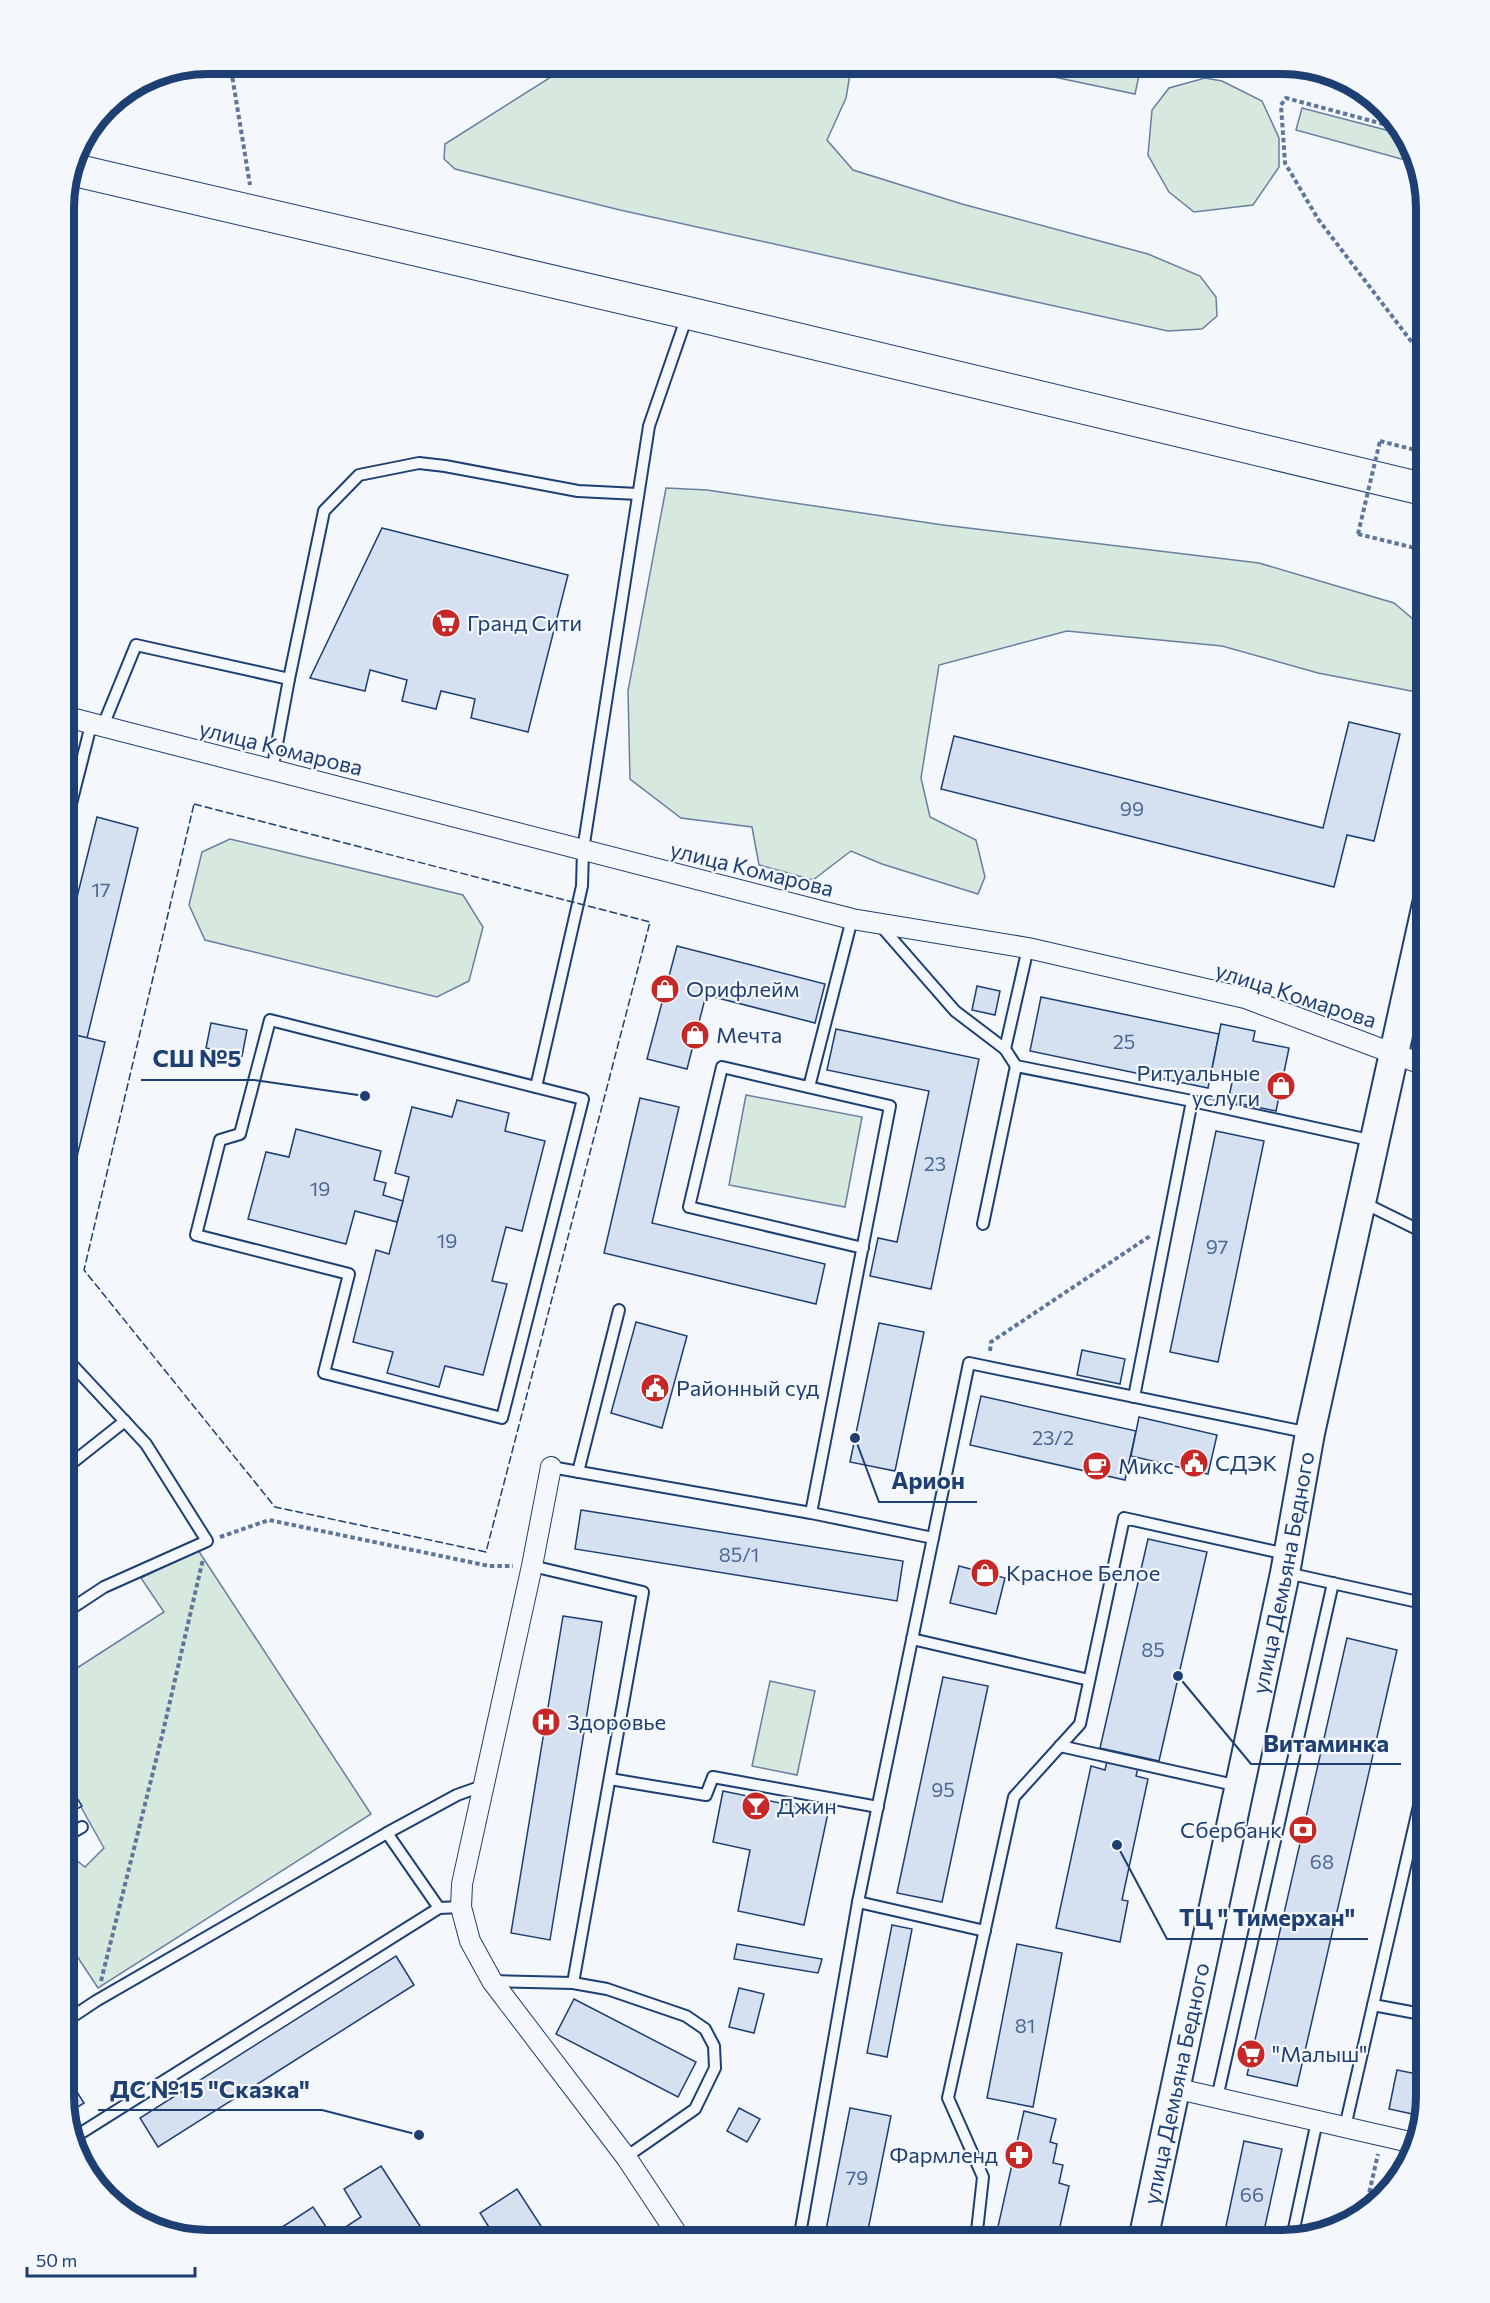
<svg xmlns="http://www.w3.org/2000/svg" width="1490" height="2303" font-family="Commissioner,sans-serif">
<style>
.green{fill:#d7e8df;stroke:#687fa3;stroke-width:1.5}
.building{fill:#d5e0f0;stroke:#1d3f73;stroke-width:1.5}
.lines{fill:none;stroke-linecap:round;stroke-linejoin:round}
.lane-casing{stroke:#1d3f73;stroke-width:14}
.street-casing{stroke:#1d3f73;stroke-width:22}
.secondary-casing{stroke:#1d3f73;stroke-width:32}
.primary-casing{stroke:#1d3f73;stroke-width:34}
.path{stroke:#5e769c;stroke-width:4;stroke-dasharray:4.5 3;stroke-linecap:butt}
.lane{stroke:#f4f7fb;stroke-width:10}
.street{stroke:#f4f7fb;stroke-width:20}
.secondary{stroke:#f4f7fb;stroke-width:28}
.primary{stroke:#f4f7fb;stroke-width:32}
.path-bridge{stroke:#5e769c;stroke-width:4;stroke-dasharray:4.5 3;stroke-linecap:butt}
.fence{stroke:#1d3f73;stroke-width:1.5;stroke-dasharray:8 3;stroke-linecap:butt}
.labels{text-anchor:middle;stroke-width:4.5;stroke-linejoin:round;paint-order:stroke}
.number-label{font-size:20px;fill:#4b6792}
.poi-label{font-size:22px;fill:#1d3f73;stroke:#f4f7fb;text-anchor:start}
.street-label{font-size:22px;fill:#1d3f73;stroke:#f4f7fb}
.rim{fill:none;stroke:#1d3f73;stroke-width:8}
.leader{fill:none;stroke:#1d3f73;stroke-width:2}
.callout-dot{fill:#1d3f73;stroke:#f4f7fb;stroke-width:2}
.callout-label{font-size:24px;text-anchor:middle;font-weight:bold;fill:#1d3f73;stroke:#f4f7fb;stroke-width:4.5;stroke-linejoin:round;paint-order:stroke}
</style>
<rect width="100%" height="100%" fill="#f4f7fb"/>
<g class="green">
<path d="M 654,63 L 852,63 L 846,98 L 827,140 L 853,170 L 962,204 L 1148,254 L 1200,276 L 1216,297 L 1217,316 L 1202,329 L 1168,331 L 620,210 L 455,169 L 444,159 L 445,144 L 565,68 L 638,71 Z"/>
<path d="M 987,63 L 1126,63 L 1141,66 L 1135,94 Z"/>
<path d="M 1205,78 L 1222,81 L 1262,101 L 1279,138 L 1279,167 L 1253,205 L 1194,212 L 1169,192 L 1148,155 L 1152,110 L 1169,88 Z"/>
<path d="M 1302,108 L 1405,135 L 1412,143 L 1416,163 L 1296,130 Z"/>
<path d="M 666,488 L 707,490 L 943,525 L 1259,563 L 1394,603 L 1427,631 L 1427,694 L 1318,673 L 1222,646 L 1067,631 L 939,665 L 921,778 L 930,817 L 976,840 L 985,877 L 978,894 L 882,864 L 851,851 L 813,880 L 759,865 L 752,827 L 681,818 L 630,779 L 628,691 Z"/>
<path d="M 230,839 L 463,895 L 483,927 L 469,981 L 437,997 L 205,940 L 189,905 L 202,852 Z"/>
<path d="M 746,1095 L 862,1117 L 845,1207 L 729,1185 Z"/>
<path d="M 198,1550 L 371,1814 L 98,1988 L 63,1935 L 63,1853 L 66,1852 L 85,1867 L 104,1848 L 63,1775 L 63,1677 L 164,1612 L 141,1578 Z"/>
<path d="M 770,1681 L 815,1691 L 797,1775 L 752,1766 Z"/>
</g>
<g class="building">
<path d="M 382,528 L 568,575 L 528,732 L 471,718 L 475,699 L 441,691 L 436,709 L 402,701 L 407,680 L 370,670 L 365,691 L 310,678 Z"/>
<path d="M 1349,722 L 1400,734 L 1374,841 L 1347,835 L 1334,887 L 941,789 L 954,736 L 1323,828 Z"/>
<path d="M 97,817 L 138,828 L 87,1038 L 63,1032 L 63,953 Z"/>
<path d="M 677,946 L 825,984 L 815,1023 L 706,995 L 687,1069 L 647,1059 Z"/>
<path d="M 977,986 L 1000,991 L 995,1015 L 972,1010 Z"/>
<path d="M 1041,997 L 1219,1034 L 1208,1088 L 1030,1051 Z"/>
<path d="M 211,1023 L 247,1030 L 242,1056 L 206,1048 Z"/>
<path d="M 1221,1024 L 1255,1031 L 1253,1041 L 1289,1048 L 1276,1111 L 1228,1101 L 1233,1078 L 1211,1074 Z"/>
<path d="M 836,1029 L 979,1059 L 931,1289 L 870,1276 L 878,1238 L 897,1242 L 929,1091 L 827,1070 Z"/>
<path d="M 63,1032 L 105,1042 L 63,1214 Z"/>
<path d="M 640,1098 L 679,1107 L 652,1223 L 825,1264 L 816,1304 L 604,1253 Z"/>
<path d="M 457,1100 L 509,1113 L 505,1131 L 545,1141 L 522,1231 L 506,1227 L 492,1281 L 507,1284 L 483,1375 L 445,1366 L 439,1387 L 387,1373 L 393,1352 L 353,1342 L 376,1250 L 389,1254 L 409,1177 L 395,1173 L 412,1107 L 452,1117 Z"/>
<path d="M 296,1129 L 381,1151 L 374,1180 L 386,1183 L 383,1195 L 403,1201 L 397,1222 L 355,1211 L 346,1244 L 248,1219 L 266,1152 L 289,1157 Z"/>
<path d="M 1216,1131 L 1264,1141 L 1218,1362 L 1170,1352 Z"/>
<path d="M 636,1322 L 687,1336 L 662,1428 L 611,1413 Z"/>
<path d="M 879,1323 L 924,1332 L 895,1471 L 850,1462 Z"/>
<path d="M 1082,1350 L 1125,1359 L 1120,1384 L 1077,1375 Z"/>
<path d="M 981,1396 L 1136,1431 L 1125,1480 L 970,1445 Z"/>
<path d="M 1139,1417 L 1217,1435 L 1208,1474 L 1131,1456 Z"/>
<path d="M 581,1510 L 903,1561 L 897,1601 L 575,1549 Z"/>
<path d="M 1148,1539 L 1207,1552 L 1159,1761 L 1100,1748 Z"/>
<path d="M 63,1557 L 73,1572 L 63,1579 Z"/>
<path d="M 959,1566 L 1005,1578 L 996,1614 L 950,1603 Z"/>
<path d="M 563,1616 L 602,1622 L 550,1940 L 511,1933 Z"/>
<path d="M 1347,1638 L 1397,1650 L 1297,2086 L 1247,2075 Z"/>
<path d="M 943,1677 L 988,1686 L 942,1902 L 897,1893 Z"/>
<path d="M 1107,1761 L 1138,1768 L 1136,1776 L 1148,1779 L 1122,1900 L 1128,1901 L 1120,1942 L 1056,1928 L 1091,1766 L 1105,1770 Z"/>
<path d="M 63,1775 L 82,1806 L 63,1818 Z"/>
<path d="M 723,1791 L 828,1813 L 804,1925 L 738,1911 L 750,1850 L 713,1842 Z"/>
<path d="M 892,1925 L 912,1929 L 887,2057 L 867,2053 Z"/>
<path d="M 737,1944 L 822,1959 L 818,1973 L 734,1959 Z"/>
<path d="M 1017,1944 L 1062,1953 L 1033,2107 L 987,2098 Z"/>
<path d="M 396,1956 L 414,1985 L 158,2147 L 140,2118 Z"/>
<path d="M 739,1988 L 764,1994 L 754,2033 L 729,2027 Z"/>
<path d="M 574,1999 L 696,2062 L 678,2097 L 556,2034 Z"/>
<path d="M 1397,2070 L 1427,2076 L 1427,2096 L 1422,2116 L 1389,2109 Z"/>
<path d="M 65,2073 L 84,2103 L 67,2114 L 63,2095 Z"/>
<path d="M 739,2108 L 760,2119 L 747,2142 L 727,2131 Z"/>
<path d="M 850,2108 L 891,2116 L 866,2240 L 824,2240 Z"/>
<path d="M 1024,2111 L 1056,2119 L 1050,2142 L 1057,2144 L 1053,2163 L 1063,2165 L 1059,2183 L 1069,2186 L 1057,2240 L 995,2240 Z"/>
<path d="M 1244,2141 L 1282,2149 L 1262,2240 L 1223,2240 Z"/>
<path d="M 381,2166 L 429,2240 L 377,2240 L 372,2232 L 359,2240 L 282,2240 L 276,2231 L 313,2207 L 332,2236 L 361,2217 L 344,2189 Z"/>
<path d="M 517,2189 L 550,2240 L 497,2240 L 480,2213 Z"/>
<path d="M 449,2230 L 455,2240 L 434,2240 Z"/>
</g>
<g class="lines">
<g class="lane-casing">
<g id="lane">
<path d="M 289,679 L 324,511 L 359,475 L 419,463 L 445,466 L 578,491 L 638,494"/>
<path d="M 102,728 L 136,645 L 289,679 L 272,771"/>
<path d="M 63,767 L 79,771"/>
<path d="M 63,835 L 91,725"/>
<path d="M 880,925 L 955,1011 L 1005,1049"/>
<path d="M 1028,948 L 1005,1049 L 1016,1066 L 1192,1101 L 1134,1397"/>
<path d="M 270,1020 L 583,1099 L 502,1418 L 324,1373 L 349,1274 L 196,1235 L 220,1140 L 240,1134 Z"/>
<path d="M 536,1087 L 582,886 L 583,850 L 649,426 L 687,316"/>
<path d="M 809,1087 L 852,919"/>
<path d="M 1192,1101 L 1374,1141"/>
<path d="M 1362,1202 L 1427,1234"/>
<path d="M 983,1224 L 1016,1066"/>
<path d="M 551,1467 L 811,1513 L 933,1538"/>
<path d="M 63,1470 L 125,1421"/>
<path d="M 578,1472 L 619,1310"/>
<path d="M 811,1513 L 890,1106 L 722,1067 L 689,1207 L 863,1248"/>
<path d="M 532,1566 L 643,1592 L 573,1983"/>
<path d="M 1287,1573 L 1427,1604"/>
<path d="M 63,1614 L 104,1587 L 207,1541 L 146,1444 L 63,1355"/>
<path d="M 912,1639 L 1089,1680"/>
<path d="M 1060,1746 L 1239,1786"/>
<path d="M 610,1779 L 706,1795 L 713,1777 L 878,1807"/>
<path d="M 387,1833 L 439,1908"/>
<path d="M 63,1838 L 82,1827"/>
<path d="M 858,1902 L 985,1931"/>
<path d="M 492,1981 L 573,1983 L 607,1989 L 686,2016 L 705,2029 L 714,2046 L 715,2068 L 695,2109 L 626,2157"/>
<path d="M 1373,2005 L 1427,2015"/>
<path d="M 63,2023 L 96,2001 L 387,1833 L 457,1795 L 485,1785"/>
<path d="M 1217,2098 L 1333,1583"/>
<path d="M 1345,2127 L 1427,1771"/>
<path d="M 73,2138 L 439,1908 L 461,1907"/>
<path d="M 1292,2238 L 1317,2121"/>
<path d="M 799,2240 L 858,1902 L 969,1363 L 1310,1433"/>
<path d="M 976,2240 L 983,2177 L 948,2098 L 1014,1797 L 1080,1724 L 1124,1518 L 1286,1554"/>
</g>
</g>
<g class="street-casing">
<g id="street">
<path d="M 63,716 L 852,919 L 1028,948 L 1245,998 L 1427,1066"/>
<path d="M 551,1467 L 532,1566 L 462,1884 L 461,1907 L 470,1941 L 492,1981 L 626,2157 L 681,2240"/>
<path d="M 1174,2088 L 1414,2143"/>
</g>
</g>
<g class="secondary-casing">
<g id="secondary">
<path id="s1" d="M 1143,2240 L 1285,1573 L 1310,1433 L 1427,904"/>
</g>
</g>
<g class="primary-casing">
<path id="primary" d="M 70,169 L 688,313 L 1427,490"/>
</g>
<g class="path">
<path d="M 230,63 L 250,185"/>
<path d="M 1398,128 L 1286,98 L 1281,105 L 1285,163 L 1318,219 L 1427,362"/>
<path d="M 1380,441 L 1427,453"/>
<path d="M 1358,534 L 1427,551"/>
<path d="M 990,1351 L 991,1342 L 1150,1236"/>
<path d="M 220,1537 L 269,1520 L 489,1566 L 513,1566"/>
<path d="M 101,1981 L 162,1736 L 203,1559"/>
<path d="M 1366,2207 L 1378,2154"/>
</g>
<use href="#lane" class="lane"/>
<use href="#street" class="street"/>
<use href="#secondary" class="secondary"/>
<use href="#primary" class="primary"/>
<path class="path-bridge" d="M 1358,534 L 1380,441"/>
<path class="fence" d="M 194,804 L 650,922 L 486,1552 L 275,1507 L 84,1270 Z"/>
</g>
<defs>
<g id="supermarket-disc" transform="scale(1.5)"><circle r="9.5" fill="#c62828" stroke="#f4f7fb"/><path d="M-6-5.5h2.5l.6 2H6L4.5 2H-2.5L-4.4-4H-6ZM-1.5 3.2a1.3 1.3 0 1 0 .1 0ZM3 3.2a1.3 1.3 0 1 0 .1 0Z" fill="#fff"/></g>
<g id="shop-disc" transform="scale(1.5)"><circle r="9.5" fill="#c62828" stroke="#f4f7fb"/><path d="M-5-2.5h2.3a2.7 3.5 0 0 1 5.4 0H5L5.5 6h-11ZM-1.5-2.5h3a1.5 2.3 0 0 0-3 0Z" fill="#fff"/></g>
<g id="civic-disc" transform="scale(1.5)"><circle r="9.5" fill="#c62828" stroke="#f4f7fb"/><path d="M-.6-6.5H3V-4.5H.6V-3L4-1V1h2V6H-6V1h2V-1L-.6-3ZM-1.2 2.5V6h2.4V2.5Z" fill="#fff"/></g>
<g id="cafe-disc" transform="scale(1.5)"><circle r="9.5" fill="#c62828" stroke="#f4f7fb"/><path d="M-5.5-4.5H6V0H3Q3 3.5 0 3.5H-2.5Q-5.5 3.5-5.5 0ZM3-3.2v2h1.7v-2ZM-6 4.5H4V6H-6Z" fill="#fff"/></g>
<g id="hospital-disc" transform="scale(1.5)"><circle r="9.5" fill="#c62828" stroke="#f4f7fb"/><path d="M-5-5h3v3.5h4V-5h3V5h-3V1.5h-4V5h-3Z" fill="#fff"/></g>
<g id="bar-disc" transform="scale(1.5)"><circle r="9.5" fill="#c62828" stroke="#f4f7fb"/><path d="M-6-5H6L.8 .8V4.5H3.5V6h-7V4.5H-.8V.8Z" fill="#fff"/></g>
<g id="bank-disc" transform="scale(1.5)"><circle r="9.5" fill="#c62828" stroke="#f4f7fb"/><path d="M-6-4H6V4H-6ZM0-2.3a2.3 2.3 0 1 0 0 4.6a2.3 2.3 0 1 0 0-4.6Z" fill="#fff"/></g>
<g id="pharmacy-disc" transform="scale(1.5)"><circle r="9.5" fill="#c62828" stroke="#f4f7fb"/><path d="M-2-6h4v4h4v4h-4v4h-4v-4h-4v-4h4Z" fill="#fff"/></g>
</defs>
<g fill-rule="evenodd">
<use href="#supermarket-disc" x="446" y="623"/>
<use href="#shop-disc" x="665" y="989"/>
<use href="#shop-disc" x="695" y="1035"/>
<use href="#shop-disc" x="1281" y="1086"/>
<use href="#civic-disc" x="655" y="1388"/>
<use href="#civic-disc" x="1194" y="1463"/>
<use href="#cafe-disc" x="1097" y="1466"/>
<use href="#shop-disc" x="985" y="1573"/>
<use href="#hospital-disc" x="546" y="1722"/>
<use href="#bar-disc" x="756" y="1806"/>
<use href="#bank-disc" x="1303" y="1830"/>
<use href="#supermarket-disc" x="1251" y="2054"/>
<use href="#pharmacy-disc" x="1019" y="2155"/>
</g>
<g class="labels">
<g class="number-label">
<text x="1132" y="816">99</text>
<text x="101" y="897">17</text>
<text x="1124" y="1049">25</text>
<text x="935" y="1171">23</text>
<text x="320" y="1196">19</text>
<text x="447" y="1248">19</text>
<text x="1217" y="1254">97</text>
<text x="1053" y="1445">23/2</text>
<text x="739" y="1562">85/1</text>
<text x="1153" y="1657">85</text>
<text x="943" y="1797">95</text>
<text x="1322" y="1869">68</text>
<text x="1025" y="2033">81</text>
<text x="857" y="2185">79</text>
<text x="1252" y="2202">66</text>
</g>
<g class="poi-label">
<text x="467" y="631">Гранд Сити</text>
<text x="686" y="997">Орифлейм</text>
<text x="716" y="1043">Мечта</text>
<text x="1260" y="1081" text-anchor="end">Ритуальные<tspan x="1260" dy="25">услуги</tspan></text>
<text x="676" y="1396">Районный суд</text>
<text x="1215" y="1471">СДЭК</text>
<text x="1118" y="1474">Микс</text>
<text x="1006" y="1581">Красное Белое</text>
<text x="567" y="1730">Здоровье</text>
<text x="777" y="1814">Джин</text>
<text x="1282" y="1838" text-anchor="end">Сбербанк</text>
<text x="1272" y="2062">"Малыш"</text>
<text x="998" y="2163" text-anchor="end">Фармленд</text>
</g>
<g class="street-label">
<text transform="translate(281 748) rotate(14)" y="8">улица Комарова</text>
<text transform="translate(752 869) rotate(14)" y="8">улица Комарова</text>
<text transform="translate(1296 995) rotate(18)" y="8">улица Комарова</text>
<text dy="8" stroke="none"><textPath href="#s1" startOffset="682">улица Демьяна Бедного</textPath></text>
<text dy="8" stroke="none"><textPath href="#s1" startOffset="160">улица Демьяна Бедного</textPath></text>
</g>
</g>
<path d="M0 0H1490V2303H0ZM208 74H1282A134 134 0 0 1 1416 208V2096A134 134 0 0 1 1282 2230H208A134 134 0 0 1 74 2096V208A134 134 0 0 1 208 74Z" fill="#f4f7fb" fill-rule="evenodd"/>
<path class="rim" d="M208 74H1282A134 134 0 0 1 1416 208V2096A134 134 0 0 1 1282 2230H208A134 134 0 0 1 74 2096V208A134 134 0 0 1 208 74Z"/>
<path class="leader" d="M365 1096L254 1080H141M855 1438L879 1502H977M1178 1676L1251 1764H1401M1117 1845L1167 1939H1368M419 2135L322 2110H98"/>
<g class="callout-dot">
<circle cx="365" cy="1096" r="6"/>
<circle cx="855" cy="1438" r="6"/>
<circle cx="1178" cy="1676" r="6"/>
<circle cx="1117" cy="1845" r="6"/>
<circle cx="419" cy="2135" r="6"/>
</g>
<g class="callout-label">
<text x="197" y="1067">СШ №5</text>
<text x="928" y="1489">Арион</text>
<text x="1326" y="1752">Витаминка</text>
<text x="1267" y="1926">ТЦ " Тимерхан"</text>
<text x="210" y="2098">ДС №15 "Сказка"</text>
</g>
<path d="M27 2267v9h168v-9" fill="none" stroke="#1d3f73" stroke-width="3"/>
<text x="36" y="2267" font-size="18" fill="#1d3f73" stroke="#f4f7fb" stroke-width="4.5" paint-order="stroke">50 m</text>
</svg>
